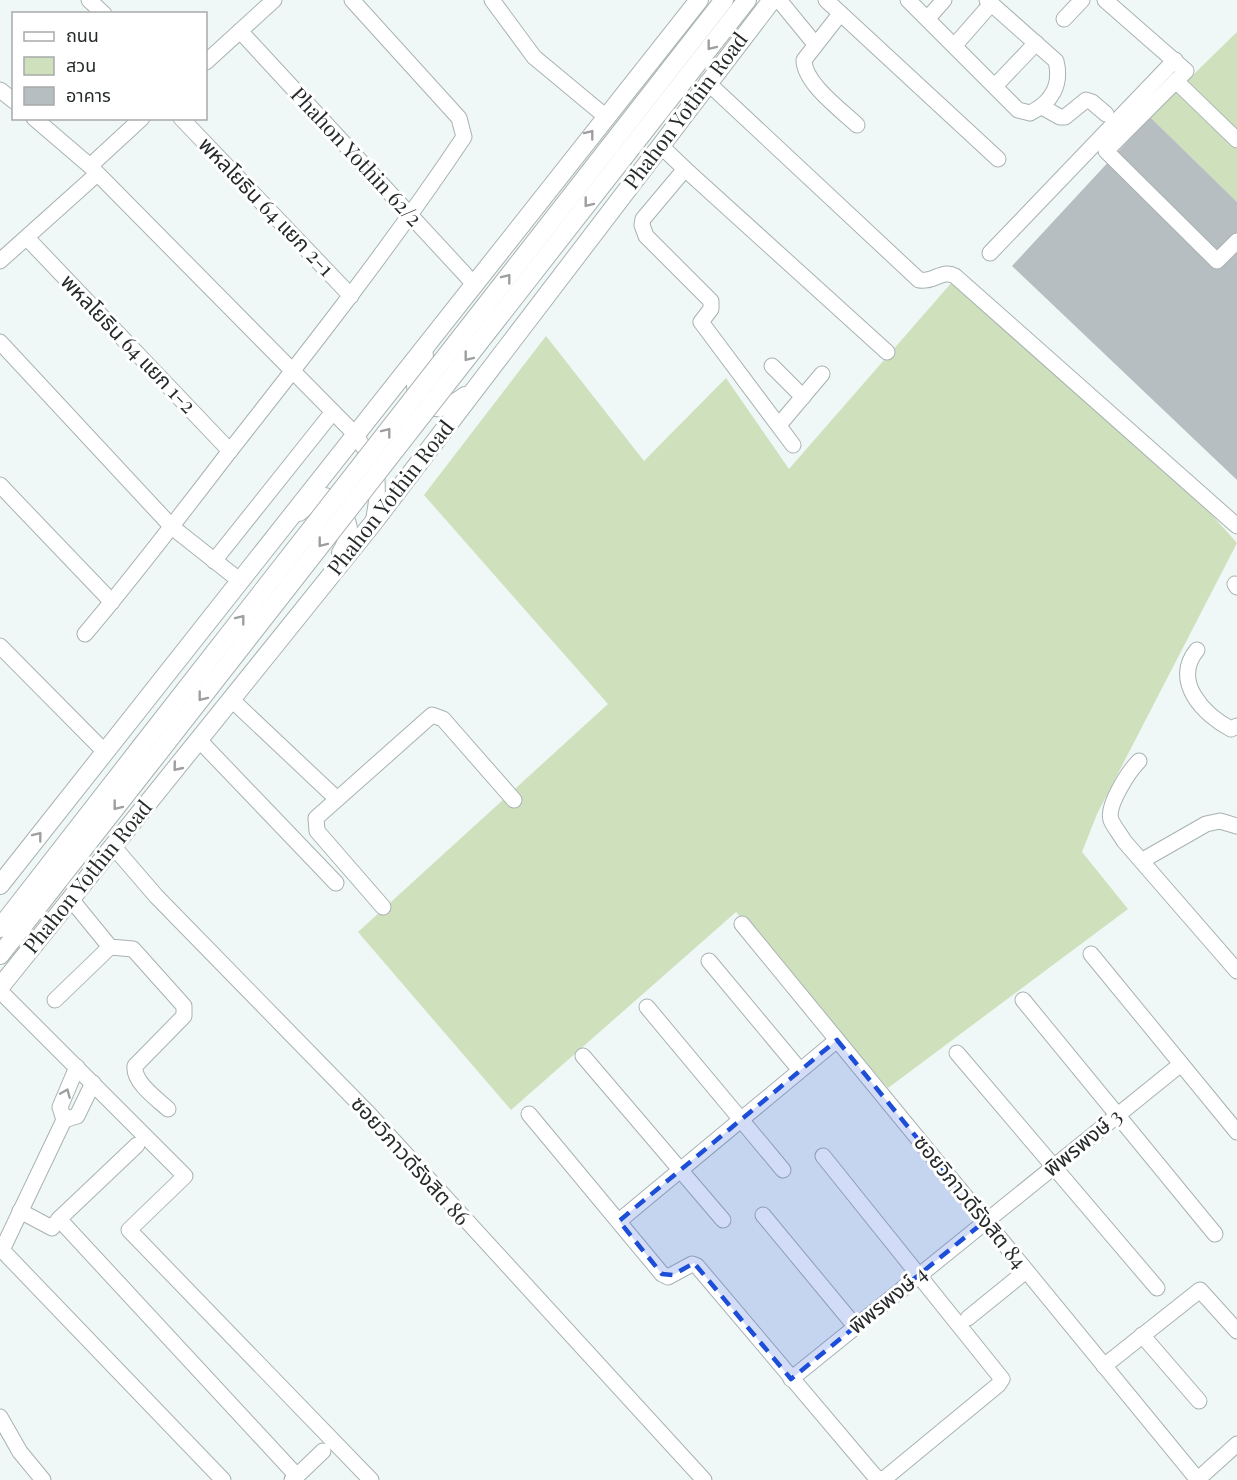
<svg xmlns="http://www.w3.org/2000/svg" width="1237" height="1480" font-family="'Playfair Display','Noto Sans Thai',serif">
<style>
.green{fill:#cee0bc}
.building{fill:#b7bec1}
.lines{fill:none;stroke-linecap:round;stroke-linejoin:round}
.minor-casing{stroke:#a9b2b2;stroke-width:17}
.major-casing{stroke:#a9b2b2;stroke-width:20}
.minor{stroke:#fff;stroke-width:15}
.major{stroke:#fff;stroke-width:18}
.major-bridge-casing{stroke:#a9b2b2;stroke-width:20;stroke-linecap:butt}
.major-bridge{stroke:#fff;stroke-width:18}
.oneway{stroke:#9d9f9f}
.marked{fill:#1d4ed8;fill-opacity:0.2;stroke:#1d4ed8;stroke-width:4.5;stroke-dasharray:12 8;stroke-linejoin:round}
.labels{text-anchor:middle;stroke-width:6;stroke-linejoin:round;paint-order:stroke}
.street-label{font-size:21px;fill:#262a2a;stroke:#fff}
</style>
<rect width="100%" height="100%" fill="#eff7f7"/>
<g class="green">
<path d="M 1237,32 L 1237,202 L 1150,117 Z"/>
<path d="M 953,281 L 1188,488 L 1237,543 L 1097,814 L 1082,852 L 1128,909 L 888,1088 L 736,912 L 511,1110 L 358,932 L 608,704 L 424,495 L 546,336 L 644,461 L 726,378 L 789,469 Z"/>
</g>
<path class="building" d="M 1150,117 L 1237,202 L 1237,480 L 1012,266 Z"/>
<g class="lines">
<g class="minor-casing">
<g id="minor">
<path d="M 89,0 L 104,14"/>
<path d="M 492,0 L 534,57 L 605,116"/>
<path d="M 779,0 L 815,44"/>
<path d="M 826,0 L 998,159"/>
<path d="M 908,0 L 1018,110 L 1030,113 C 1051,103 1062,85 1056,61 L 987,0"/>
<path d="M 1105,0 L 1186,71 L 1106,151 L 1217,261 L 1237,241"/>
<path d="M 840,14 L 804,60 C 804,83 841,110 857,125"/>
<path d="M 928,18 L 944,0"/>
<path d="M 1064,19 L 1082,0"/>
<path d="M 240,31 L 473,283"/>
<path d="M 955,45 L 991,4"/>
<path d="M 206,62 L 274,0"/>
<path d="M 1176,81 L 1237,140"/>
<path d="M 707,82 L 919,280 C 933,283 942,269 955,276 L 1237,526"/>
<path d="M 996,85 L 1036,43"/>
<path d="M 0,90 L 14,101"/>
<path d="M 1042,107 L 1060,117 L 1065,117 L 1086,100 L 1092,102 L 1106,114"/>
<path d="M 34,118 L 90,166 L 353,432 C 380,468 381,479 373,523"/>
<path d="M 181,118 L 351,296"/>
<path d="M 661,146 L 685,169 L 643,219 L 642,225 L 646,236 L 711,301 L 711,309 L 701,322 L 793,445"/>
<path d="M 90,166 L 142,118"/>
<path d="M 685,169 L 887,352"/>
<path d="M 27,238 L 230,451"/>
<path d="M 990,253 L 1175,60"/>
<path d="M 0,261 L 97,174"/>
<path d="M 0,342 L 172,527 L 239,580"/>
<path d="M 772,366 L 803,397"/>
<path d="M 779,425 L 822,374"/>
<path d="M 0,485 L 112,602"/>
<path d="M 214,561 L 332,413"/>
<path d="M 1235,584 L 1237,587"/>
<path d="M 85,634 C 135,575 182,513 229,452 C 310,349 391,246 464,137 L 459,118 L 352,0"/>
<path d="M 0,646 L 104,751"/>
<path d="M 1197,650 C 1171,681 1204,715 1231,729 L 1237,726"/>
<path d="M 232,700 L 337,799"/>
<path d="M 199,740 L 336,883"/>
<path d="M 1139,761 C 1129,771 1106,806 1111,820 C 1114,827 1120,834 1124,841 L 1237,971"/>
<path d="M 113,846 L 156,896 L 370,1115 L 704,1480"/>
<path d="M 1143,860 L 1206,824 L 1220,821 L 1237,826"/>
<path d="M 70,898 L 110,947 L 133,949 L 184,1006 L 184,1016 L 135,1066 C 133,1082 157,1099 168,1109"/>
<path d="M 383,907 L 317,831 L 316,818 L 432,715 L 443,719 L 514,800"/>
<path d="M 742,924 L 1198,1480"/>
<path d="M 1091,954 L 1237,1132"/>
<path d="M 709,961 L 799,1069"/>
<path d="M 0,991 L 185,1176 L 129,1230 L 371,1480"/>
<path d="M 55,1000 L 110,947"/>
<path d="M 1023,1000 L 1215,1234"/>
<path d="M 647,1007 L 783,1170"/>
<path d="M 957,1053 L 1157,1288"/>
<path d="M 583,1056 L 723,1220"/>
<path d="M 77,1067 L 60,1107 L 64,1120 L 2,1250 L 223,1480"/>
<path d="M 529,1114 L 662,1274 L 668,1277 L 692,1264 L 697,1266 L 873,1474 L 877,1478 L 884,1479 L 998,1385 L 1002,1379 L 823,1156"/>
<path d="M 64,1120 L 77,1116 L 93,1083"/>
<path d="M 20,1211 L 52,1228 L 59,1219 L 297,1476 L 292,1480"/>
<path d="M 763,1215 L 855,1326"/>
<path d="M 59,1219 L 137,1145"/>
<path d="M 619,1221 L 837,1040"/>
<path d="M 968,1318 L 1026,1271"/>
<path d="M 1142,1335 L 1199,1401"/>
<path d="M 1104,1366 L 1200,1290 L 1237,1331"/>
<path d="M 791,1379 L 1181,1064"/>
<path d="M 0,1417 L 20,1452 L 43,1480"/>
<path d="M 297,1476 L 323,1451"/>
<path d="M 1197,1480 L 1237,1444"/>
</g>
</g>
<g class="major-casing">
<g id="major">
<path d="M 610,146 L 724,0"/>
<path d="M 624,157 L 747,0"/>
<path d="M 424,355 C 402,391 427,426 465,396"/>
<path d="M 299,512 L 313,500 L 325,497 C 345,512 356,530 341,553"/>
<path d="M 0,885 L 699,0"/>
<path d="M 0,928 L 140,748"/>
<path d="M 0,955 L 153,760"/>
<path d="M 0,987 L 373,523 L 772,0"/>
</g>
</g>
<use href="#minor" class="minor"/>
<use href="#major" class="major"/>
<g class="major-bridge-casing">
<g id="major-bridge">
<path d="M 140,748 L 610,146"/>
<path d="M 153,760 L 624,157"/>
</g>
</g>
<use href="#major-bridge" class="major-bridge"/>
</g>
<defs><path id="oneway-chevron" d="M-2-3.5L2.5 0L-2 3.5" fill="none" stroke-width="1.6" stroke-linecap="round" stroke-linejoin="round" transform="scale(1.5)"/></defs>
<g class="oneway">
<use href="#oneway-chevron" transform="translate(711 46) rotate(128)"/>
<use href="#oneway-chevron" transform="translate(590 134) rotate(-52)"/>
<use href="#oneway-chevron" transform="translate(588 203) rotate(128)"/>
<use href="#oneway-chevron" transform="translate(507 278) rotate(-52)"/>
<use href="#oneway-chevron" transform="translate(468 357) rotate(128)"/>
<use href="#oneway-chevron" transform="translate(387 432) rotate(-52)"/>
<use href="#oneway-chevron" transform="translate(322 543) rotate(128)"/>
<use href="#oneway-chevron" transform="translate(241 619) rotate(-52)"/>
<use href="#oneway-chevron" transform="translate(202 697) rotate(128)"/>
<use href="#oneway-chevron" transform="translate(177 767) rotate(129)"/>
<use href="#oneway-chevron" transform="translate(117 806) rotate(128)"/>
<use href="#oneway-chevron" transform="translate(38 836) rotate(-52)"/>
<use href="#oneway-chevron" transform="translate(66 1093) rotate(-67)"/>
</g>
<path class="marked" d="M 837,1040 L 985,1221 L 791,1379 L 694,1263 L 673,1275 L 662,1274 L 619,1221 Z"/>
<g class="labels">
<g class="street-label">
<text transform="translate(686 111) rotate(-53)" y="7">Phahon Yothin Road</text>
<text transform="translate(356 157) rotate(47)" y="7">Phahon Yothin 62/2</text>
<text transform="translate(266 207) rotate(46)" y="7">พหลโยธิน 64 แยก 2-1</text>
<text transform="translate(128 344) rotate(46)" y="7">พหลโยธิน 64 แยก 1-2</text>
<text transform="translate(391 498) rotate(-52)" y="7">Phahon Yothin Road</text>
<text transform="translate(88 877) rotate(-51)" y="7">Phahon Yothin Road</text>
<text transform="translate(1083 1143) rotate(-39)" y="7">พิพรพงษ์ 3</text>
<text transform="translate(410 1161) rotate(48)" y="7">ซอยวิภาวดีรังสิต 86</text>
<text transform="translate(970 1202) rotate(51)" y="7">ซอยวิภาวดีรังสิต 84</text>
<text transform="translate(888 1300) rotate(-39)" y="7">พิพรพงษ์ 4</text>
</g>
</g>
<rect x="12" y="12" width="195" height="108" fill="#ffffff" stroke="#a8aaaa" stroke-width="1.5"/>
<rect x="24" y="32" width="30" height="9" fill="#ffffff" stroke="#a8aaaa" stroke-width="1.5"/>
<text x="66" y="42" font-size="18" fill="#262a2a">ถนน</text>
<rect x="24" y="57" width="30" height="18" fill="#cee0bc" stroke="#a8aaaa" stroke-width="1.5"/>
<text x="66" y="72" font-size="18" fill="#262a2a">สวน</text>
<rect x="24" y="87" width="30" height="18" fill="#b7bec1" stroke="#a8aaaa" stroke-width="1.5"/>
<text x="66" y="102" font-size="18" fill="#262a2a">อาคาร</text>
</svg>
